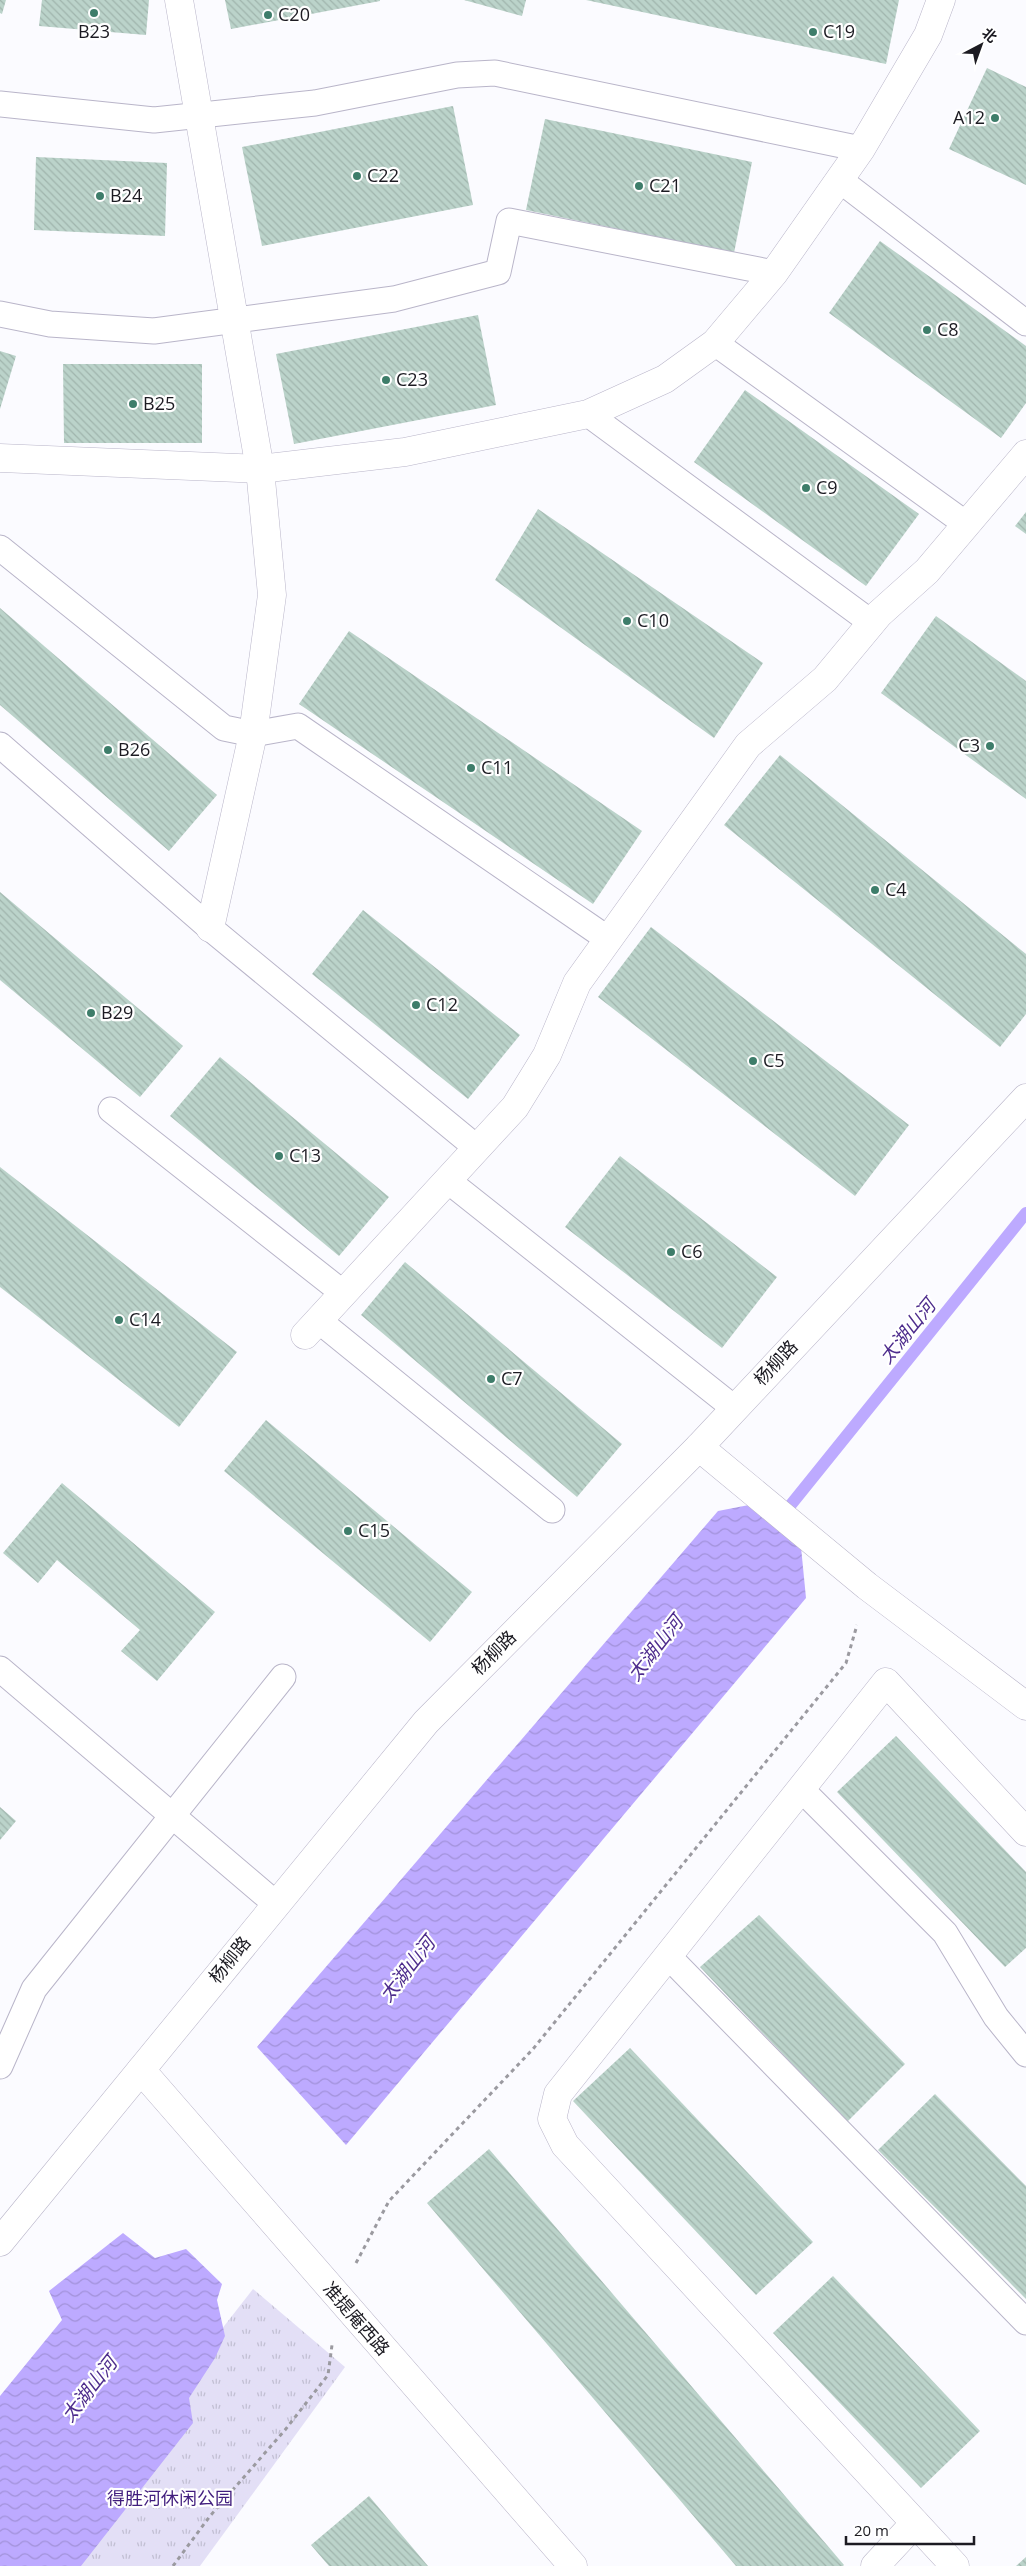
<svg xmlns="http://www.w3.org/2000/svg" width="1026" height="2566" font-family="'Open Sans','Noto Sans SC',sans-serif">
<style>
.park{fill:url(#park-tufts)}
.water{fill:url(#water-waves)}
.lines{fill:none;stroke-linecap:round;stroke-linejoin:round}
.stream{stroke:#bdaaff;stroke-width:12}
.building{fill:url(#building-back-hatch)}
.service-casing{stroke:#b9b5c9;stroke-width:27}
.minor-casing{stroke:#b9b5c9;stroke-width:29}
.tertiary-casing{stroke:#b9b5c9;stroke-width:29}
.secondary-casing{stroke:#b9b5c9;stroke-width:29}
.path{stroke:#9b9aa0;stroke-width:3;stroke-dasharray:4 4;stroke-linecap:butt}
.service{stroke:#fff;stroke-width:25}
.minor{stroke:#fff;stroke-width:28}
.tertiary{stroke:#fff;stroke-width:28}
.secondary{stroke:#fff;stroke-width:28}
.poi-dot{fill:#3e7d6a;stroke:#fff;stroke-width:2}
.labels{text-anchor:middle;stroke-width:4.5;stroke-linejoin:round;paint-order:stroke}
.poi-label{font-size:18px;fill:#1c1b22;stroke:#fff;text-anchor:start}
.street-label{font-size:18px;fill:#1c1b22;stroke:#fff}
.park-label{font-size:18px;fill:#411e7e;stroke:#fff}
.water-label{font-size:19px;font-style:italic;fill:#4e2d8d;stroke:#fff}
</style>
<defs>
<pattern id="park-tufts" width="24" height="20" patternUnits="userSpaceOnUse" patternTransform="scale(1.25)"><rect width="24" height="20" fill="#e3dff6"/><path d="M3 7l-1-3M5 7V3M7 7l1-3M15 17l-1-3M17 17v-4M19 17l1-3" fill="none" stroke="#c2bfd3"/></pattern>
<pattern id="water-waves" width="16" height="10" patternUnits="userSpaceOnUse" patternTransform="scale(1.25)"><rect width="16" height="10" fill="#bdaaff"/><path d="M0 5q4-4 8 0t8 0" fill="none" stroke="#a292da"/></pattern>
<pattern id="building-back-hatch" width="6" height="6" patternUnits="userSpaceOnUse" patternTransform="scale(1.25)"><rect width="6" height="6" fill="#bbd3ca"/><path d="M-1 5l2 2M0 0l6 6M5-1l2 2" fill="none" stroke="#a0b5ad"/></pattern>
</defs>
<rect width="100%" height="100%" fill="#fbfbff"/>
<path class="park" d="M 253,2289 L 345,2367 L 200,2566 L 37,2566 Z"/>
<g class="water">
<path d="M 749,1505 L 801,1547 L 806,1598 L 346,2145 L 257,2047 L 718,1511 Z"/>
<path d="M 123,2233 L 155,2258 L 186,2249 L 222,2284 L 217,2300 L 225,2336 L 215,2358 L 189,2398 L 193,2423 L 81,2566 L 0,2566 L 0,2396 L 62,2320 L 49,2291 Z"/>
</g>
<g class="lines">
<path class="stream" d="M 781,1517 L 1026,1213"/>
</g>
<g class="building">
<path d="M 0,0 L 6,0 L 2,14 L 0,13 Z"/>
<path d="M 42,0 L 149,0 L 146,35 L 39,26 Z"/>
<path d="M 225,0 L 380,0 L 380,1 L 231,29 Z"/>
<path d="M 464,0 L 526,0 L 522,16 Z"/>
<path d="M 586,0 L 899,0 L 886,64 Z"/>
<path d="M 987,68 L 1026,87 L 1026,185 L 949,149 Z"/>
<path d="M 453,106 L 473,205 L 262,246 L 242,147 Z"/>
<path d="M 545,119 L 752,162 L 734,253 L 526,210 Z"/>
<path d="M 36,157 L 167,163 L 165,236 L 34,230 Z"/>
<path d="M 880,241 L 1026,346 L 1026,403 L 1001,438 L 829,313 Z"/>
<path d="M 478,315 L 496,405 L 294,444 L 276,354 Z"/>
<path d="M 0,351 L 16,356 L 0,409 Z"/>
<path d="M 63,364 L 202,364 L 202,443 L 64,443 Z"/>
<path d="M 745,390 L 919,514 L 866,586 L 694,462 Z"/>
<path d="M 538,509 L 763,663 L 714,738 L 495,580 Z"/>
<path d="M 1026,512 L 1026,534 L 1015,526 Z"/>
<path d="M 0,608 L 217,795 L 169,851 L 0,705 Z"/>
<path d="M 936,616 L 1026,681 L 1026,799 L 881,693 Z"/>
<path d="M 349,631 L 642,831 L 593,904 L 299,704 Z"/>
<path d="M 780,755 L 1026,954 L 1026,1014 L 1000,1047 L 724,825 Z"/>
<path d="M 0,892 L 183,1046 L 140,1097 L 0,980 Z"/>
<path d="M 363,910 L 520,1035 L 468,1099 L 312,974 Z"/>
<path d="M 651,927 L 909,1125 L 855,1196 L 598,997 Z"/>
<path d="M 220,1057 L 389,1197 L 339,1256 L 170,1116 Z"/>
<path d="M 620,1156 L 777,1277 L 722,1348 L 565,1227 Z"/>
<path d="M 0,1167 L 237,1352 L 179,1427 L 0,1287 Z"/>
<path d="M 405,1262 L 622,1444 L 577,1497 L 361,1315 Z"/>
<path d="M 266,1420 L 472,1592 L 430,1642 L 224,1471 Z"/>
<path d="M 62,1483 L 215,1612 L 157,1681 L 121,1651 L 140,1630 L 57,1560 L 38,1583 L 3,1553 Z"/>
<path d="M 896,1736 L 1026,1872 L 1026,1948 L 1005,1967 L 837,1792 Z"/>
<path d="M 0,1807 L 16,1821 L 0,1840 Z"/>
<path d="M 759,1915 L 905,2064 L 847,2122 L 700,1967 Z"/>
<path d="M 630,2048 L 813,2242 L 756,2295 L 573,2101 Z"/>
<path d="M 935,2094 L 1026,2186 L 1026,2299 L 878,2150 Z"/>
<path d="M 489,2149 L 844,2565 L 843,2566 L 736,2566 L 427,2203 Z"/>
<path d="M 833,2276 L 980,2431 L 921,2488 L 773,2333 Z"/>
<path d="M 369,2496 L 428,2566 L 329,2566 L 311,2545 Z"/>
<path d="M 1026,2557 L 1026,2566 L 1016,2566 Z"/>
</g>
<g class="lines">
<g class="service-casing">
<g id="service">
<path d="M 0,104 L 154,120 L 315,103 L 457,75 L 495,73 L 861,149"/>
<path d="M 841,181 L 1026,323"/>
<path d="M 0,314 L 50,324 L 154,331 L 394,299 L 498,272 L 509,221 L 774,273"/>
<path d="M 715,343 L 966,524"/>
<path d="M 588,414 L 872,623"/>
<path d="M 0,548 L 224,728 L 253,734 L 298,726 L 608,939"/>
<path d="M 0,745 L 210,928 L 477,1148"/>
<path d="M 111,1110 L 343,1293"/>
<path d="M 447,1180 L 734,1408"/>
<path d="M 318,1320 L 552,1510"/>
<path d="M 0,1669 L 276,1904"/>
<path d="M 801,1789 L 945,1933 L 996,2017 L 1026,2054"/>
<path d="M 668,1956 L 1026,2322"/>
<path d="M 0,2066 L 34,1989 L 283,1677"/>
</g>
</g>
<g class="minor-casing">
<g id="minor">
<path d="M 179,0 L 260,469 L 272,595 L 253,734 L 210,928"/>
<path d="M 0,458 L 260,469 L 405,452 L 588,414 L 665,379 L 715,343 L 774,273 L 861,149 L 928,35 L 941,0"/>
<path d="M 305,1335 L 515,1107 L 547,1055 L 577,983 L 748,745 L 825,679 L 879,614 L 927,571 L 1026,454"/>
<path d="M 699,1447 L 867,1586 L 1026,1706"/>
<path d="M 875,2566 L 915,2523"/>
<path d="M 955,2566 L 565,2145 L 552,2119 L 558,2094 L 886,1682 L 1026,1832"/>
</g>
</g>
<g class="tertiary-casing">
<path id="tertiary" d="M 0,2242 L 426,1722 L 699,1447 L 1026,1098"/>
</g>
<g class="secondary-casing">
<path id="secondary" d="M 141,2070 L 573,2566"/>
</g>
<g class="path">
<path d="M 356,2263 L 389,2201 L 533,2049 L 846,1663 L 857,1625"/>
<path d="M 173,2566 L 210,2516 L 285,2430 L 328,2375 L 332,2345"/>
</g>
<use href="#service" class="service"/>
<use href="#minor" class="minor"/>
<use href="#tertiary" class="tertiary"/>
<use href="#secondary" class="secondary"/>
</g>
<g class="poi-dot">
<circle cx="94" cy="13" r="5"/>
<circle cx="268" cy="15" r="5"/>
<circle cx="813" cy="32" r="5"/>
<circle cx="995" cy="118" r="5"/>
<circle cx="357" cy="176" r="5"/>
<circle cx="639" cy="186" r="5"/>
<circle cx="100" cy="196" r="5"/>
<circle cx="927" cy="330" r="5"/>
<circle cx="386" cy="380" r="5"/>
<circle cx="133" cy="404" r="5"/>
<circle cx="806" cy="488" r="5"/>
<circle cx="627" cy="621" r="5"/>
<circle cx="990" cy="746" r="5"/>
<circle cx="108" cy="750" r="5"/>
<circle cx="471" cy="768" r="5"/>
<circle cx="875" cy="890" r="5"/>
<circle cx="416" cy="1005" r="5"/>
<circle cx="91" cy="1013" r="5"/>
<circle cx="753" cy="1061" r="5"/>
<circle cx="279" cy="1156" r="5"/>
<circle cx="671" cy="1252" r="5"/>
<circle cx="119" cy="1320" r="5"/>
<circle cx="491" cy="1379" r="5"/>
<circle cx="348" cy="1531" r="5"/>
</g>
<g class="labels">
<g class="poi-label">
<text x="278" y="21">C20</text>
<text x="94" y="38" text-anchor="middle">B23</text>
<text x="823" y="38">C19</text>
<text x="985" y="124" text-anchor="end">A12</text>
<text x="367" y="182">C22</text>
<text x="649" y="192">C21</text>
<text x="110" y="202">B24</text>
<text x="937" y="336">C8</text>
<text x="396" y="386">C23</text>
<text x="143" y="410">B25</text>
<text x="816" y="494">C9</text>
<text x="637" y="627">C10</text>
<text x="980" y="752" text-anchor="end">C3</text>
<text x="118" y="756">B26</text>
<text x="481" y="774">C11</text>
<text x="885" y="896">C4</text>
<text x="426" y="1011">C12</text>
<text x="101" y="1019">B29</text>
<text x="763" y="1067">C5</text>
<text x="289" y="1162">C13</text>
<text x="681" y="1258">C6</text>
<text x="129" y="1326">C14</text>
<text x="501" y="1385">C7</text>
<text x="358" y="1537">C15</text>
</g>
<g class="street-label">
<text transform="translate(776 1363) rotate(-47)" y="6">杨柳路</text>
<text transform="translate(494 1653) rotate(-45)" y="6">杨柳路</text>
<text transform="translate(230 1960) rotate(-51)" y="6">杨柳路</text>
<text transform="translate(356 2319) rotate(49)" y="6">准提庵西路</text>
</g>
<g class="park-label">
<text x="170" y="2505">得胜河休闲公园</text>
</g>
<g class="water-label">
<text transform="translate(907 1331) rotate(-51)" y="7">太湖山河</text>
<text transform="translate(655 1648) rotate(-52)" y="7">太湖山河</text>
<text transform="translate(407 1969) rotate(-52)" y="7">太湖山河</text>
<text transform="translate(89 2389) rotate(-52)" y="7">太湖山河</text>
</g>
</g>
<g transform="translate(981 45) rotate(41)" stroke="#ffffff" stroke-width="4" paint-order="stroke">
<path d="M0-4L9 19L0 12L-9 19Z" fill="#1c1b22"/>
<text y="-8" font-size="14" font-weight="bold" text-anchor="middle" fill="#1c1b22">北</text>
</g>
<path d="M846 2536v8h128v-8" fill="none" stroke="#1c1b22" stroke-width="2.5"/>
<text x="854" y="2536" font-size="15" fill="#1c1b22" stroke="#ffffff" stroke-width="4" paint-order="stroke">20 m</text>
</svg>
